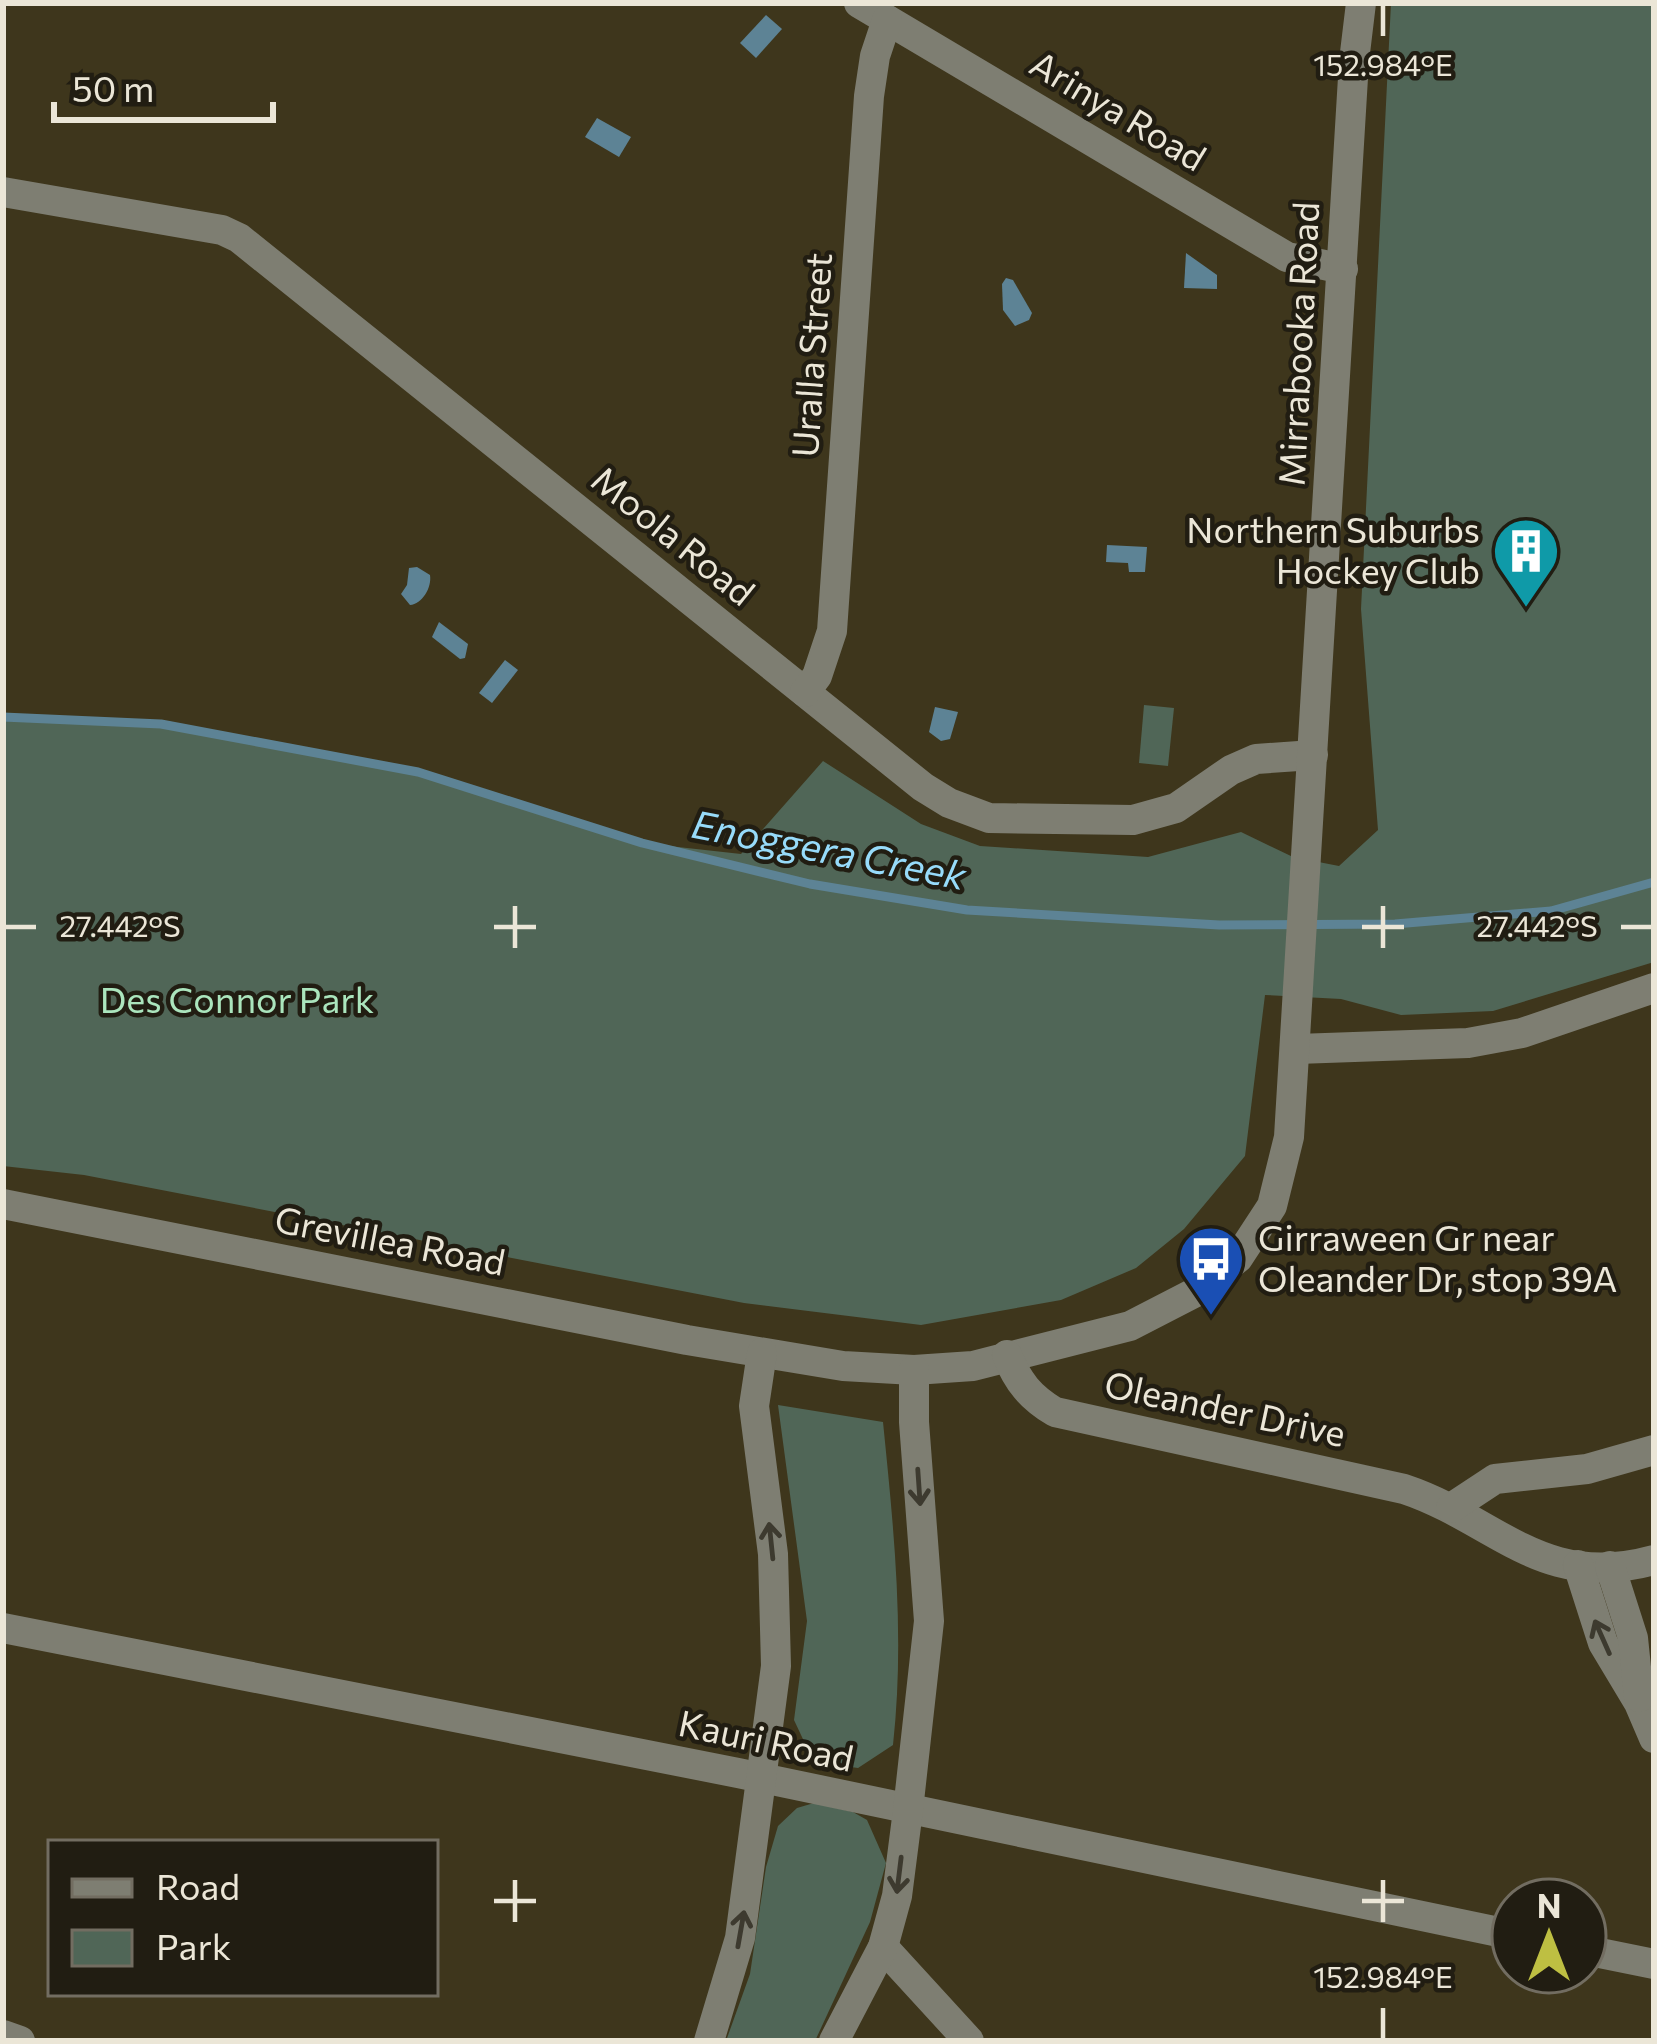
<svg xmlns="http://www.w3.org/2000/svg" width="1657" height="2044" font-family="Commissioner,sans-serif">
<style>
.green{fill:#506657}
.water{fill:#5d8395}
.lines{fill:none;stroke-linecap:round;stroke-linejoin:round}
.stream{stroke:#5d8395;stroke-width:9}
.minor{stroke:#7e7e72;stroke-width:30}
.oneway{stroke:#3d3a2f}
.ticks{fill:none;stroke:#ebe6d7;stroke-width:4.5}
.labels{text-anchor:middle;stroke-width:9;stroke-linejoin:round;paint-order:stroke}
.street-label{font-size:36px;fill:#ebe6d7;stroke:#211d12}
.poi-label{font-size:36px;fill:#ebe6d7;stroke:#211d12;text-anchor:end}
.park-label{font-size:36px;fill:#abe5bd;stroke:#211d12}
.water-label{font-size:39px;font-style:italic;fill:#97dbfa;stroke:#211d12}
.ticks-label{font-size:30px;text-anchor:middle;fill:#ebe6d7;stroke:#211d12;stroke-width:9;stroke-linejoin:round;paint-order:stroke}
</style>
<rect width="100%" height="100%" fill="#3e361c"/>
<g class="green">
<path d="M 1391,3 L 1654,3 L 1654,962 L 1493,1011 L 1401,1015 L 1341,999 L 1265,995 L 1245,1156 L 1184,1229 L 1136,1268 L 1061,1300 L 921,1325 L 744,1303 L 84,1175 L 3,1166 L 3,717 L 161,724 L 418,772 L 642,843 L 741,854 L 823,761 L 921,824 L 980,846 L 1148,857 L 1241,832 L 1293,857 L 1339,866 L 1378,830 L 1361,609 Z"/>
<path d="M 1144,705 L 1174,708 L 1168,766 L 1139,763 Z"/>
<path d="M 778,1405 L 883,1422 C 894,1531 905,1636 893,1745 L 858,1768 L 823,1763 L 809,1752 L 794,1720 L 807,1621 Z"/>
<path d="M 814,1803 L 853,1812 L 867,1820 L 886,1863 L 870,1922 L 815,2041 L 726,2041 L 750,1974 L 766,1867 L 778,1826 L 797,1808 Z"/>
</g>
<g class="water">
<path d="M 766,15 L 782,29 L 756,58 L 740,43 Z"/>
<path d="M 597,118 L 631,137 L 619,157 L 585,137 Z"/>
<path d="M 1186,253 L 1217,275 L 1217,289 L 1184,288 Z"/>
<path d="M 1006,278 L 1013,280 L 1032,313 L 1029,320 L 1015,326 L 1003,310 L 1002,284 Z"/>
<path d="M 1107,545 L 1147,547 L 1145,572 L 1129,572 L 1128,563 L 1106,562 Z"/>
<path d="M 417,567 L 430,575 C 432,588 422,604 410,605 L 401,594 L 407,585 L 409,568 Z"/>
<path d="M 439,622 L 468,644 L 465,658 L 460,659 L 432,637 Z"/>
<path d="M 505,660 L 518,670 L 492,703 L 479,693 Z"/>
<path d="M 935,707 L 958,712 L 950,739 L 941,741 L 929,732 Z"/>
</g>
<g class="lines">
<path class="stream" d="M 3,717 L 161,724 L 418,772 L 642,843 L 810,884 L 967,910 L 1219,925 L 1395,924 L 1551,911 L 1654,882"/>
<g class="minor">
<path d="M 859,3 L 1287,257 L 1343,269"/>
<path d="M 3,192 L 222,230 L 239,238 L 923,787 L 949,803 L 989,818 L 1133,820 L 1176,808 L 1231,770 L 1256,759 L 1313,755"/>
<path d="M 805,692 L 817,676 L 832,631 L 869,96 L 875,56 L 887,20"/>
<path d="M 1297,1049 L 1468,1043 L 1522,1033 L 1654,988"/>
<path d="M 3,1204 L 687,1340 L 843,1366 L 914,1370 L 973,1366 L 1130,1326 L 1194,1293 L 1238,1258 L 1272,1206 L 1289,1137 L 1354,61 L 1361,3"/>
<path d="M 1007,1355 C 1018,1382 1030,1397 1055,1412 L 1404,1489 C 1497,1520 1541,1591 1654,1560"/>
<path d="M 1451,1508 L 1495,1479 L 1587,1469 L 1654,1450"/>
<path d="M 1578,1565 L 1603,1643 L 1639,1703 L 1654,1738"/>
<path d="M 1610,1566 L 1633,1638 L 1639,1697"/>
<path d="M 3,1628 L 738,1773 L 1513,1935"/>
<path d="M 883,1947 L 969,2041"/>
<path d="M 1585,1950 L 1654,1964"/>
<path d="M 3,2035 L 20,2041"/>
<path d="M 709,2041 L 740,1938 L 776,1666 L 773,1554 L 754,1406 L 762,1353"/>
<path d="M 834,2041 L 883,1947 L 897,1896 L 908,1810 L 929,1621 L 914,1422 L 914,1370"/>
</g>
</g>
<defs><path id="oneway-shaft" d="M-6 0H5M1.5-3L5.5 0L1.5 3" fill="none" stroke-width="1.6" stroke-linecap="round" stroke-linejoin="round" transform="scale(3)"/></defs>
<g class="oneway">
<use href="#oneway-shaft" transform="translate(919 1487) rotate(86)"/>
<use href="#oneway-shaft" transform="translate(771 1541) rotate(-96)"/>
<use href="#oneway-shaft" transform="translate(1602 1637) rotate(-114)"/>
<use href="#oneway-shaft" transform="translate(899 1875) rotate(97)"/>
<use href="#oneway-shaft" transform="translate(741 1929) rotate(-80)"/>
</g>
<path class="ticks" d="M 1383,6 L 1383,36M 515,906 L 515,948M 1383,906 L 1383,948M 6,927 L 36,927M 494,927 L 536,927M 1362,927 L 1404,927M 1621,927 L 1651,927M 515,1880 L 515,1922M 1383,1880 L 1383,1922M 494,1901 L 536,1901M 1362,1901 L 1404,1901M 1383,2008 L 1383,2038"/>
<defs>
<g id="building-pin" transform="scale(3.45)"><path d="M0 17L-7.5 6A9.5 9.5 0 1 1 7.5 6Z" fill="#0f9aa8" stroke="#211d12"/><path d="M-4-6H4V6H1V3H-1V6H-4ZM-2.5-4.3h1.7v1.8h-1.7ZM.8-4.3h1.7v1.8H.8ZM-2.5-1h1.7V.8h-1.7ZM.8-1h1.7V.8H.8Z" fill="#fff"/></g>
<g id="bus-pin" transform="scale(3.45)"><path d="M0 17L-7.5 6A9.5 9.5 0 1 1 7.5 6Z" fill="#1a4fb4" stroke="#211d12"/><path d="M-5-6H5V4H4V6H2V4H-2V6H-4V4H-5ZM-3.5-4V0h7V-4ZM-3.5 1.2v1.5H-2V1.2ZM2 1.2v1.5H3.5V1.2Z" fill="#fff"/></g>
</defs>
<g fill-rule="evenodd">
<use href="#building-pin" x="1526" y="551"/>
<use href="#bus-pin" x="1211" y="1259"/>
</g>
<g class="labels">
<g class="street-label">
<text transform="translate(1118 111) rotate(31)" y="13">Arinya Road</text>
<text transform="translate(1299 344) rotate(-87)" y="13">Mirrabooka Road</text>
<text transform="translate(812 355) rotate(-86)" y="13">Uralla Street</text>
<text transform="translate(673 536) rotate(39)" y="13">Moola Road</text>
<text transform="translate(390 1241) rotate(11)" y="13">Grevillea Road</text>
<text transform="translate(1225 1409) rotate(12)" y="13">Oleander Drive</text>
<text transform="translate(766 1741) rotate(12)" y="13">Kauri Road</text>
</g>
<g class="poi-label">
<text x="1480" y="543">Northern Suburbs<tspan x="1480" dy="41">Hockey Club</tspan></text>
<text x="1258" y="1251" text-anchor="start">Girraween Gr near<tspan x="1258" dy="41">Oleander Dr, stop 39A</tspan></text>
</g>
<g class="park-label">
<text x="237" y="1013">Des Connor Park</text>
</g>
<g class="water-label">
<text transform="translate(829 850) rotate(11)" y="14">Enoggera Creek</text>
</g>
</g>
<g class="ticks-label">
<text x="1383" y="76">152.984°E</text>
<text x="120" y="937">27.442°S</text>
<text x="1537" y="937">27.442°S</text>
<text x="1383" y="1988">152.984°E</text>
</g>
<rect width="1657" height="2044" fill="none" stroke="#ebe6d7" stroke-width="12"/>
<rect x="48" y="1840" width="390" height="156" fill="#211d12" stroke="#726d61" stroke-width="3"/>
<rect x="72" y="1879" width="60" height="18" fill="#7e7e72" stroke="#726d61" stroke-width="3"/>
<text x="156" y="1900" font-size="36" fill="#ebe6d7">Road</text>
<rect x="72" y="1930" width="60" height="36" fill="#506657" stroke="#726d61" stroke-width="3"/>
<text x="156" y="1960" font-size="36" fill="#ebe6d7">Park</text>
<g transform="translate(1549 1936)"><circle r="57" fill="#211d12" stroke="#726d61" stroke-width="3"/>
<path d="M0-9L21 45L0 30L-21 45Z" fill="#bebf42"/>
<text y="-18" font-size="33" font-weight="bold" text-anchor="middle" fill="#ebe6d7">N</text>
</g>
<path d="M54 102v18h219v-18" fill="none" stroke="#ebe6d7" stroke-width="6"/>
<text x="72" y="102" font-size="36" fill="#ebe6d7" stroke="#211d12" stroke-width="9" paint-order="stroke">50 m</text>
</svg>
